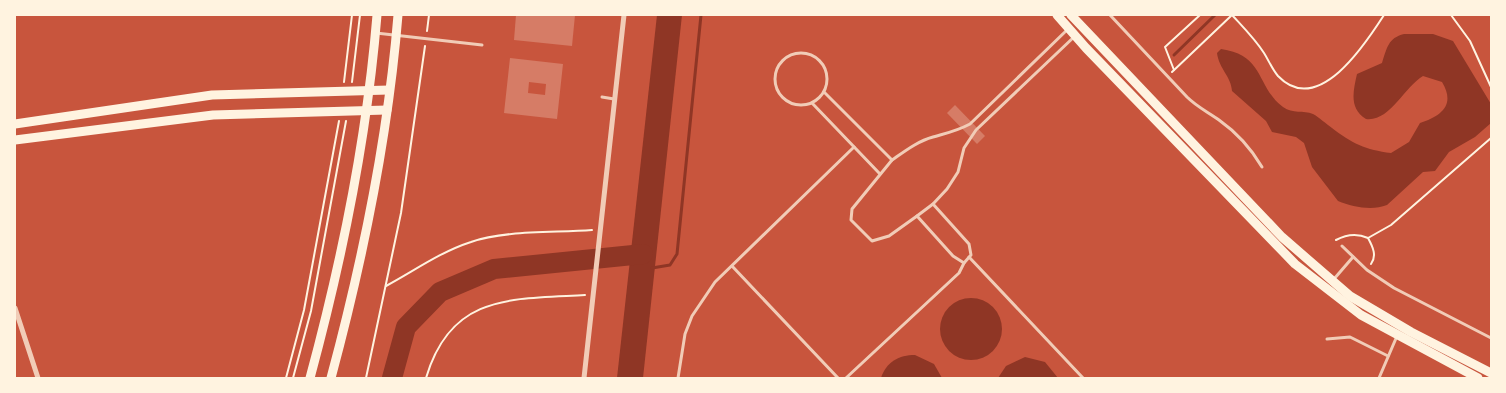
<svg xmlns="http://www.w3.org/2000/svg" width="1506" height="393" font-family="Signika,sans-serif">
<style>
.water{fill:#8f3625}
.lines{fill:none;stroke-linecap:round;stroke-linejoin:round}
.stream{stroke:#8f3625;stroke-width:3}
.river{stroke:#8f3625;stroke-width:20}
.building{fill:#d67c66;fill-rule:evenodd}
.path{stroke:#fff3e0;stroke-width:2}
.service{stroke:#f1ccb7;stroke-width:3}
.minor{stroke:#f1ccb7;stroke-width:5}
.secondary{stroke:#fff3e0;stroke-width:9}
.primary{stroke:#fff3e0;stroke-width:9}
</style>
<rect width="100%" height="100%" fill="#c8553d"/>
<g class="water">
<path d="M 657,15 L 682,15 L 643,378 L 617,378 Z"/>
<path d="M 1404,34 L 1433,34 L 1453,41 L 1491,104 L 1491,123 L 1475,137 L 1449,152 L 1435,171 L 1423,172 L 1387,205 C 1372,211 1353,207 1338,201 L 1312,167 L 1304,143 L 1296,137 L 1272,132 L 1266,121 L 1232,91 C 1231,76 1219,69 1217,53 L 1221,49 C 1265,55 1256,87 1283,107 C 1293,114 1303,110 1313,114 C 1319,117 1326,124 1332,128 C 1351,143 1366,150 1391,153 L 1409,142 L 1420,123 C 1441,116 1456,105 1442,82 L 1423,76 C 1404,87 1390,122 1366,119 C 1349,108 1353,92 1357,74 L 1382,63 C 1387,48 1388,38 1404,34 Z"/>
<circle cx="971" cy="329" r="31"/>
<path d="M 915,355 L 934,364 L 942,378 L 881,378 C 886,362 899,355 915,355 Z"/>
<path d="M 1025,357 L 1045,362 L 1058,378 L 998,378 L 1006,366 Z"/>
</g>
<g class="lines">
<g class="stream">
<path d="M 1174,55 L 1215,15"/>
<path d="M 652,268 L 670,265 L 677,254 L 701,15"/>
</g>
<path class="river" d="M 392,378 L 406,327 L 440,292 L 494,269 L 643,254"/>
</g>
<g class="building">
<path d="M 516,15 L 575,15 L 572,46 L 514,40 Z"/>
<path d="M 510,58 L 563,64 L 557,119 L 504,113 ZM 529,82 L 546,84 L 545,95 L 528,93 Z"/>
<path d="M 955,105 L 985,136 L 977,144 L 947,113 Z"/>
</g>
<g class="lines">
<g class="path">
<path d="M 1451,15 L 1470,41 L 1491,87"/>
<path d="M 427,31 L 429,15"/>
<path d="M 1174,70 L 1165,47 L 1200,15"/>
<path d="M 1172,72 L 1232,15 C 1243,27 1255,39 1264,53 C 1269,61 1272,69 1278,76 C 1318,118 1366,43 1384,15"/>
<path d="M 344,82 L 352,15"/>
<path d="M 352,82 L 360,15"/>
<path d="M 1368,238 L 1391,225 L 1491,138"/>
<path d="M 1336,240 C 1347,234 1357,233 1368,238 C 1373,247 1377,256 1371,264"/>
<path d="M 386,286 C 414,271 440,252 471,242 C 504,230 556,233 592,230"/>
<path d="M 286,378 L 304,310 L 339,121"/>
<path d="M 293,378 L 311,311 L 346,121"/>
<path d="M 366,378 L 401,213 L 425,46"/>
<path d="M 426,378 C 451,294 511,299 585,295"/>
</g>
<g class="service">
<path d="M 1110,15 L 1187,97 C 1197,107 1208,112 1219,120 C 1236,132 1252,150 1262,167"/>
<path d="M 376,33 L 482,45"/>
<circle cx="801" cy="79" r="26"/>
<path d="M 824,92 L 892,160 C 905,151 918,141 933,137 C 947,133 957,131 970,124 L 1068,29"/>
<path d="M 602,97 L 614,99"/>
<path d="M 812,103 L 880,174"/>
<path d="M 892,160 L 852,209 L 851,220 L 872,241 L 889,236 L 917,216 L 953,256 L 964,263 L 971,255 L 969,244 L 933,204 L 947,189 L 958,172 L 964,148 L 976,130 L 1075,36"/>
<path d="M 917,216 L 933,204"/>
<path d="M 1342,246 L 1367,270 L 1394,288 L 1491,338"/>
<path d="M 969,257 L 1083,378"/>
<path d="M 732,266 L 838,378"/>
<path d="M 1334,279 L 1353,257"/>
<path d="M 1327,339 L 1350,337 L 1388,356"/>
<path d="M 678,378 L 685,334 L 692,316 L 715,282 L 854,147"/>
<path d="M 846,378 L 959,273 L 964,263"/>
<path d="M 1379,378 L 1397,336"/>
</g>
<g class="minor">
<path d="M 15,308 L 38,378"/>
<path d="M 584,378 L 624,15"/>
</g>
<g class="secondary">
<path d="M 1057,15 L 1086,48 L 1295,264 L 1361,315 L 1478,378"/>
<path d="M 1071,15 L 1282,237 L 1350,296 L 1411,332 L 1491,373"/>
<path d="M 15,124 L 212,95 L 389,90"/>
<path d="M 15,140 L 213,115 L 387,110"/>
</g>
<g class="primary">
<path d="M 310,378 C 342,260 367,138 377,15"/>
<path d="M 331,378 C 363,259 388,138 398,15"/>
</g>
</g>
<rect width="1506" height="393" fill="none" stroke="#fff3e0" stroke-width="32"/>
</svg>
